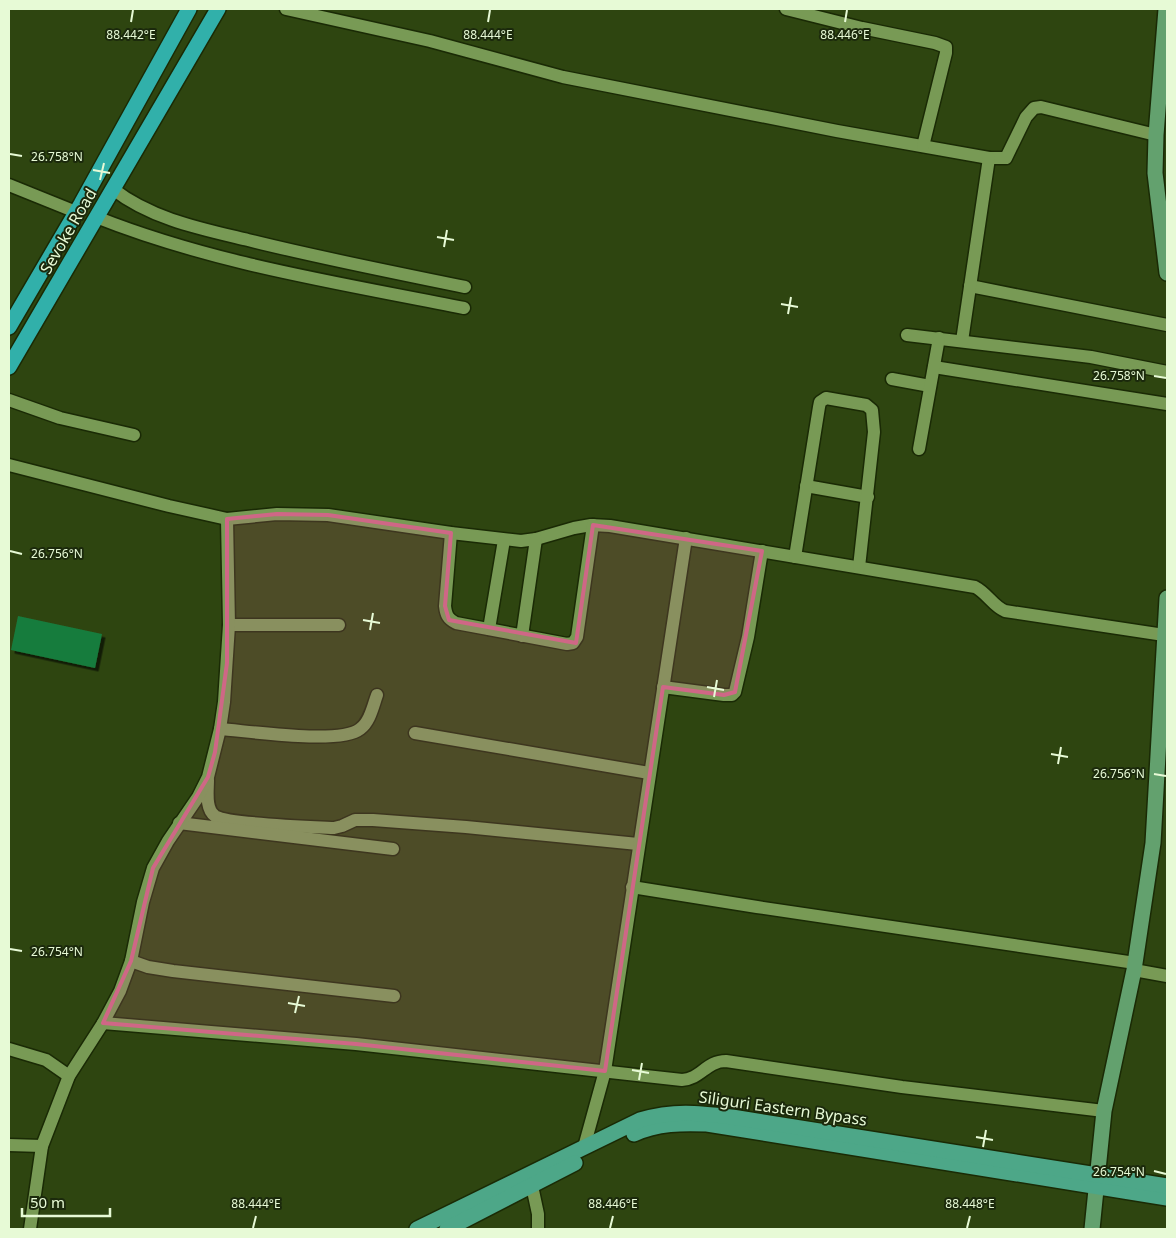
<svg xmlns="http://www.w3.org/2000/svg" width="1176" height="1238" font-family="'Noto Sans',sans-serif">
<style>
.building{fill:#197b3d;filter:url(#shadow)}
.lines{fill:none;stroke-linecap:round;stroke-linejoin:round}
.street-casing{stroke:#1a2a05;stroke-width:15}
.secondary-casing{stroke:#1a2a05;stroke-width:18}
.primary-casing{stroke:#1a2a05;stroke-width:18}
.highway-casing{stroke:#1a2a05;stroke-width:18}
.street{stroke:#789a55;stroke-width:12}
.secondary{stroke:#63a16e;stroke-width:15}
.primary{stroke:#4da788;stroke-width:15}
.highway{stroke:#31b0aa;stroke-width:15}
.marked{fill:#cf6786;fill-opacity:0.2;stroke:#cf6786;stroke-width:4;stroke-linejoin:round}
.ticks{fill:none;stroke:#e7fad6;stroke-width:2}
.labels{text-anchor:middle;stroke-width:4;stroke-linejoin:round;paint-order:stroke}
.street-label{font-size:16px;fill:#e7fad6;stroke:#1b290c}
.ticks-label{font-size:12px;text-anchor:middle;fill:#e7fad6;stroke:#1b290c;stroke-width:4;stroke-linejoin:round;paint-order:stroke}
</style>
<defs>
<filter id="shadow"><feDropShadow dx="3.5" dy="3.5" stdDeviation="0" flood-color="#0009"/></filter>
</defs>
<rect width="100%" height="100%" fill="#2e4510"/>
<path class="building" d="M 18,616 L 102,634 L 95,668 L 11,650 Z"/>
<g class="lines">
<g class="street-casing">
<g id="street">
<path d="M 286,9 L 430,41 L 563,77 L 837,131 L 989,158 L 1006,158 L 1026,117 L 1034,108 L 1041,107 L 1156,135"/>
<path d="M 786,9 L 862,28 L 935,43 L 946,47 L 946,53 L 923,146"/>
<path d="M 9,185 L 76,212"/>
<path d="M 113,189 C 151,219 202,229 248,240 C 320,258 392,272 465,287"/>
<path d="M 96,217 C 214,264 340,283 464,308"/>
<path d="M 970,286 L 1167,325"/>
<path d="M 907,335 L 1091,357 L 1167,372"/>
<path d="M 962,341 L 989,158"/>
<path d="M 934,367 L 1167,404"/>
<path d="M 892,379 L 930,386"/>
<path d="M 9,400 L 60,418 L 134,435"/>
<path d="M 919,449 L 939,338"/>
<path d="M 9,465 L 169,506 L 227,519 L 277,514 L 328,515 L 451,533 L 521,541 L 536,539 L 574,528 L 591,525 L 610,526 L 975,587 C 987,593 993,606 1005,611 L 1164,635"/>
<path d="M 806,486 L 868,497"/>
<path d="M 451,533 L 445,606 C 446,615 448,619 456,623 L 567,644 L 573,643 L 577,637 L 593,525"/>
<path d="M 795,557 L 819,407 L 820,402 L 826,398 L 866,405 L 872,410 L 874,432 L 859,567"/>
<path d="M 229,625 L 339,625"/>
<path d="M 489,629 L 504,540"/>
<path d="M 522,636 L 536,539"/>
<path d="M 663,687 L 724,695 L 732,695 L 735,692 L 748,637 L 762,551"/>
<path d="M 220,729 C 248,731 340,745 360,729 C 370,722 373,706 377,695"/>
<path d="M 415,733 L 649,773"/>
<path d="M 208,780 C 208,791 205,809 215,816 C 228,824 313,827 334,828 L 342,826 L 355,820 L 373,820 L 466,827 L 638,844"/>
<path d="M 179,823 L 393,849"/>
<path d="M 632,887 L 757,907 L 1135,963"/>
<path d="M 131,961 L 148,967 L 173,971 L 394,996"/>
<path d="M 1134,970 L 1167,976"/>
<path d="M 103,1023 L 356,1044 L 682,1080 C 701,1079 706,1061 726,1061 L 902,1087 L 1104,1111"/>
<path d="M 9,1049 L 46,1060 L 69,1076"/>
<path d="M 9,1145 L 42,1146"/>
<path d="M 584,1147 L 605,1071 L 686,538"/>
<path d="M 532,1186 L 538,1214 L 538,1229"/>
<path d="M 30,1229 L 42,1146 L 69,1076 L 103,1023 L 120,991 L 131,961 L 143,902 L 153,868 L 168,841 L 198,797 L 208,777 L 220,729 L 224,702 L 229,625 L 227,519"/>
</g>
</g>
<g class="secondary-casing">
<g id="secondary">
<path d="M 1166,9 L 1156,135 L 1155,173 L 1167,273"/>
<path d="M 1092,1229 L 1104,1111 L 1134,970 L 1153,843 L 1167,598"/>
</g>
</g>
<g class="primary-casing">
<g id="primary">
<path d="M 634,1134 C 657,1123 683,1123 707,1124 L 1167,1198"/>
<path d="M 417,1229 L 640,1120 C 674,1110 698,1113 732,1117 L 1167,1186"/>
<path d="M 447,1229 L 575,1163"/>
</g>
</g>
<g class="highway-casing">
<g id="highway">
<path d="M 9,327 L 81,204 L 189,9"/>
<path d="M 9,367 L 218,9"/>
</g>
</g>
<use href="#street" class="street"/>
<use href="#secondary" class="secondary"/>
<use href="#primary" class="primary"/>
<use href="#highway" class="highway"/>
</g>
<path class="marked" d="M 277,514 L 328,515 L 451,533 L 445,606 L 449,620 L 576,643 L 593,525 L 762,551 L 735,692 L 724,695 L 663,687 L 605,1071 L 356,1044 L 103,1023 L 131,961 L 153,868 L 208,777 L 215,752 L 227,663 L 227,519 Z"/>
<path class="ticks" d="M 131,22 L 133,10M 488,22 L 490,10M 845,22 L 847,10M 10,154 L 22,156M 93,170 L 110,173M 100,180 L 104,163M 437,237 L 454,240M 444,247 L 447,230M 781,304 L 798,307M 788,314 L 791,297M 1154,376 L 1166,378M 10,551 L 22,554M 363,620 L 380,623M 370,630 L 373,613M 707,687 L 724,690M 714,697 L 717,680M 1051,754 L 1068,757M 1058,764 L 1061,747M 1154,774 L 1166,776M 10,949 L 22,951M 288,1003 L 305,1006M 295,1013 L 299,996M 632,1070 L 649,1073M 639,1080 L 642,1063M 976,1137 L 993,1140M 983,1147 L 986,1130M 1154,1171 L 1166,1174M 253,1228 L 256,1216M 610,1228 L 613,1216M 967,1228 L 970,1216"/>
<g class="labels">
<g class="street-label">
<text transform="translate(68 231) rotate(-60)" y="6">Sevoke Road</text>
<text transform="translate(783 1108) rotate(8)" y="6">Siliguri Eastern Bypass</text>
</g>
</g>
<g class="ticks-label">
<text x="131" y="39">88.442°E</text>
<text x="488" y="39">88.444°E</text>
<text x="845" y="39">88.446°E</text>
<text x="57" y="161">26.758°N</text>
<text x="1119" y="380">26.758°N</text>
<text x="57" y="558">26.756°N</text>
<text x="1119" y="778">26.756°N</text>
<text x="57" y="956">26.754°N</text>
<text x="1119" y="1176">26.754°N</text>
<text x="256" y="1208">88.444°E</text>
<text x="613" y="1208">88.446°E</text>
<text x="970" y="1208">88.448°E</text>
</g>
<rect width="1176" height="1238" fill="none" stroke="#e7fad6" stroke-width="20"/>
<path d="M22 1208v8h88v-8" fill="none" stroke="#e7fad6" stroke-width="2.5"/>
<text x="30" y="1208" font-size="15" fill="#e7fad6" stroke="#1b290c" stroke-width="4" paint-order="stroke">50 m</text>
</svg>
